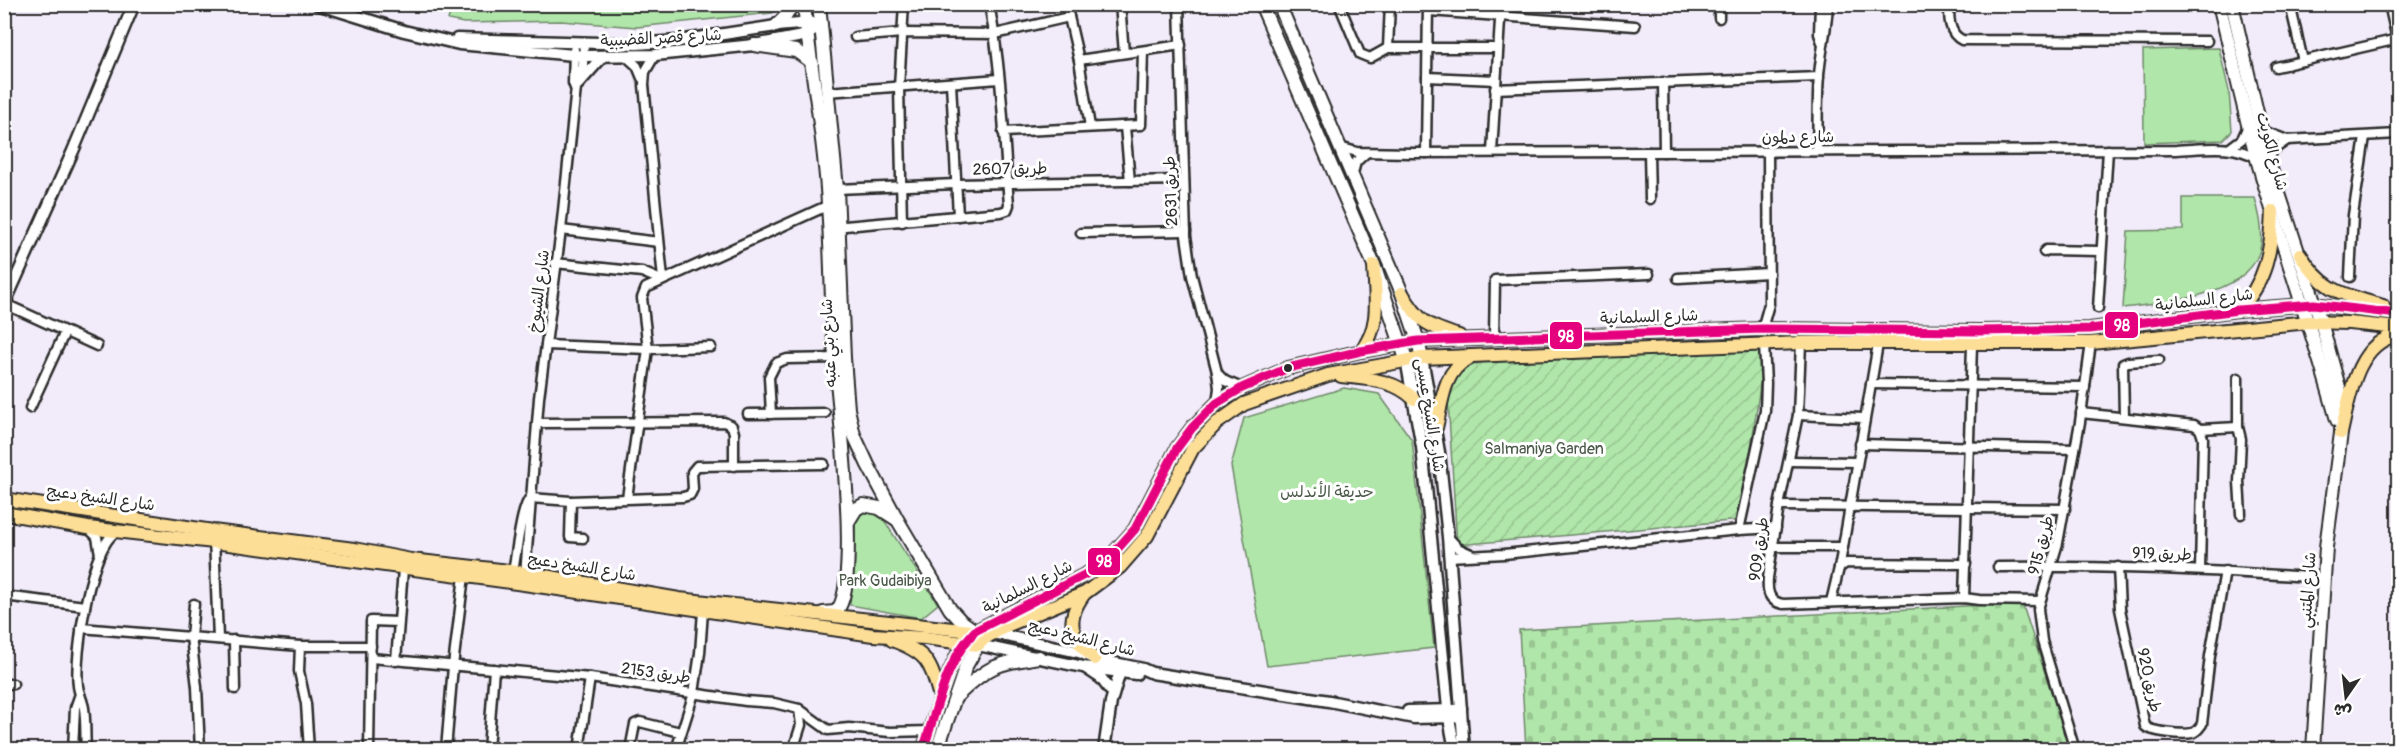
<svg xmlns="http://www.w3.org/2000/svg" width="2403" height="754" font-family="Pangolin,'Playpen Sans Arabic',sans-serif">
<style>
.green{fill:#b0e6a9;stroke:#6e886a;stroke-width:1.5}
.cemetery{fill:url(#cemetery-stones);stroke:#6e886a;stroke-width:1.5}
.garden{fill:url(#garden-furrows);stroke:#6e886a;stroke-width:1.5}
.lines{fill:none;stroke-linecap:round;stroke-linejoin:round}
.minor-casing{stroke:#2b2b2b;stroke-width:13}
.tertiary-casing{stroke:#2b2b2b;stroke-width:15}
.secondary-casing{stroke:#2b2b2b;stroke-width:16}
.primary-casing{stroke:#2b2b2b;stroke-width:16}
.minor{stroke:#fff;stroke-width:8}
.tertiary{stroke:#fff;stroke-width:10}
.secondary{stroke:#fff;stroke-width:12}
.primary{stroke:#fdde96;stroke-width:12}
.bus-1-casing{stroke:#fff;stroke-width:14}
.bus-1{stroke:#e5007d;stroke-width:9}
.bus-dot{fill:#2b2b2b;stroke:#fff;stroke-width:2}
.labels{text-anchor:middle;stroke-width:6;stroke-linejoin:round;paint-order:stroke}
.street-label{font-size:16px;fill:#2b2b2b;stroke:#fff}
.park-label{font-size:16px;fill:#4c5a4a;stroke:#fff}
.line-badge{stroke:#fff;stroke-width:2}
.badge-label{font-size:16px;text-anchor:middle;font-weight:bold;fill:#fff}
</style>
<defs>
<pattern id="cemetery-stones" width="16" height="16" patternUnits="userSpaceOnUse" patternTransform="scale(1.5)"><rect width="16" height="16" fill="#b0e6a9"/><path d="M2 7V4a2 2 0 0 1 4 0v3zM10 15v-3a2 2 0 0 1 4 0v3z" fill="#98c592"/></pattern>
<pattern id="garden-furrows" width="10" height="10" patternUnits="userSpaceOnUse" patternTransform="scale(1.5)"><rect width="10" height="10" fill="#b0e6a9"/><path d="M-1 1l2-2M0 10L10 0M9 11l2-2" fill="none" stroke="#98c592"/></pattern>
</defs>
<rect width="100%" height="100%" fill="#f2ebf9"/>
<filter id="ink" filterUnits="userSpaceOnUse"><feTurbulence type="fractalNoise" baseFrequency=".0167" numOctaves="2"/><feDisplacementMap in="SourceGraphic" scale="12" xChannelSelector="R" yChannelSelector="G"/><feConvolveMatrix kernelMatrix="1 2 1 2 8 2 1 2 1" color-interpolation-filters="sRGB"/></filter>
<g filter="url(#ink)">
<g class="green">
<path d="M 452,5 L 452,4 L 781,5 L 772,13 L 637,27 L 561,21 L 464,23 L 448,20 Z"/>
<path d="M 2219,48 L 2229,91 L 2232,131 L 2223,140 L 2144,143 L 2143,50 Z"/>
<path d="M 2183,198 L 2255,198 C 2259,213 2263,228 2261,244 C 2255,296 2164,303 2123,308 L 2128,231 L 2183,230 Z"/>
<path d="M 1344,388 L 1379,394 L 1412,440 L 1434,648 L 1267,666 L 1231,466 L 1244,418 Z"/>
<path d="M 869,509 L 882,517 L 938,604 L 921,618 L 850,605 L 856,513 Z"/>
</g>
<path class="cemetery" d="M 2022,603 L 2070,749 L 1526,749 L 1519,630 Z"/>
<path class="garden" d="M 1765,350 L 1741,520 L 1457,545 L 1448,400 L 1459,371 L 1481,362 Z"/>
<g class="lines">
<g class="minor-casing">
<g id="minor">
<path d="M 1066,4 L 1079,60 L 1090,127"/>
<path d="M 1120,4 L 1124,53"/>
<path d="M 1179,4 L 1186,236 L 1192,276 L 1217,372 L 1219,388 L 1217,403"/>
<path d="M 1339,4 L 1360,54 L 1370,58 L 1388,48 L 1497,48"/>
<path d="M 1820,4 L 1819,34 L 1823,45"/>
<path d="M 1950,4 C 1948,17 1949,34 1962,40 L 2207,41"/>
<path d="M 2290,4 L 2303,61"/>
<path d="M 2389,4 L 2397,39"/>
<path d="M 1429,11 L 1635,26"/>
<path d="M 1719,18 L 1719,4"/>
<path d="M 855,37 L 902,33 L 995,34 L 1069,17"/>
<path d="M 1388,48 L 1390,4"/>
<path d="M 574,50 L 573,83 L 575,88"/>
<path d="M 655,55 L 645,72 L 644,85 L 663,279"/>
<path d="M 627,57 L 637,66 L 642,78"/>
<path d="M 1079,60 L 1181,45"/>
<path d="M 2276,67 L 2398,39"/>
<path d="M 1427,77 L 1496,80"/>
<path d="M 1663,82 L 1664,152"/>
<path d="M 951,83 L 958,216"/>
<path d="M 1495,89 L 1819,77"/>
<path d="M 827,92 L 999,79"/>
<path d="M 1125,127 L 1130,181"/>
<path d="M 2261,130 L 2287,140 L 2398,134"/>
<path d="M 1003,132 L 1141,125 L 1143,51"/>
<path d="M 1339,147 L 1357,152 L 1412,153 L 2176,150 C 2203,149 2232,143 2257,158"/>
<path d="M 2230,148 L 2242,139 L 2248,126"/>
<path d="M 1817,151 C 1818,126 1817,100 1819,75 C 1821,51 1827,29 1828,4"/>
<path d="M 1492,152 L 1501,4"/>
<path d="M 1649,152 L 1650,199"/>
<path d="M 1426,153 L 1428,4"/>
<path d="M 2268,160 L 2273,150 L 2286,141"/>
<path d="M 1352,177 L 1356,162 L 1366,153"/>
<path d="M 837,189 L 956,184 L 1184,180"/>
<path d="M 902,222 L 899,87 L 904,4"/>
<path d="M 834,227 L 1001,212 L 1007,210 L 1009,205 C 1004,138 1002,70 989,4"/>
<path d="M 561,230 L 659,242"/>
<path d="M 1081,233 L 1186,231"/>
<path d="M 2044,252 L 2046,250 L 2100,251"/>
<path d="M 555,263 L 642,272 L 661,280"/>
<path d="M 2350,277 L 2353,215 L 2365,137"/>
<path d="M 1678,278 L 1769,273"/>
<path d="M 5,304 L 97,346"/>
<path d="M 2098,308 L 2108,150"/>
<path d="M 1762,329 L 1769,304 L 1768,152"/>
<path d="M 1494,338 L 1495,280 L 1649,274"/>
<path d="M 1801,343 L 1798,415 L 1779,506 L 1768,578 C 1767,591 1768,601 1783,604 L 1964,598 L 1979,600 L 2039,601"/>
<path d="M 546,345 L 648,349 L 711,347"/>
<path d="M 1217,373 L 1225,381 L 1242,388"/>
<path d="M 2238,378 L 2238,427 L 2241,439 L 2239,482 L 2241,514"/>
<path d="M 1871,384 L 2085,387"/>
<path d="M 30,408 L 65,332"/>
<path d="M 2081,413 L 2194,425 L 2200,429 L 2203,438 L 2200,570"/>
<path d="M 748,414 L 825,413"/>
<path d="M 771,414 L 769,377 L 776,363 L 787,359 L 838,358"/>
<path d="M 1798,415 L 1863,418"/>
<path d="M 2124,417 L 2123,364 L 2128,362 L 2159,360"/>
<path d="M 537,423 L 724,422 L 732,426 L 734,433 L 734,466"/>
<path d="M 2200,429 L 2238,427"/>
<path d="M 1860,444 L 2075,449"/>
<path d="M 1789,461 L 1856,462"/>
<path d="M 530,498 L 571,501 L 683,497 L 690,495 L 693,489 L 692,472 L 697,466 L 824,464"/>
<path d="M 627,498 L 648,349 L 642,298 L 646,288 L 831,204"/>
<path d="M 571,501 L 570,537 L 583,538"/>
<path d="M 1779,506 L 2065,509"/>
<path d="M 89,529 L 97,537 L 100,554"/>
<path d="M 1739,530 L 1765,411 L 1766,383 L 1764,345"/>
<path d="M 214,537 L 218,639"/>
<path d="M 1448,537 L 1458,548 L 1473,555"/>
<path d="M 1773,547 L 1843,547 L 1878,344"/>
<path d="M 1449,557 L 1504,554 L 1739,530 L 1776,528"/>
<path d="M 1998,567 C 2107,566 2215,570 2324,578"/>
<path d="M 2118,567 L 2120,609 L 2145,726 C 2150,732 2183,735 2192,733 C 2197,732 2199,728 2202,724 L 2210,656 L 2225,571"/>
<path d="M 1839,568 L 1843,547"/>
<path d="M 515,575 L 513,572 C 516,557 521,507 530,498"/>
<path d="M 525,575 L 539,398 L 561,230 L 576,88 L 583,65 L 584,42"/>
<path d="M 4,596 L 85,606"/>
<path d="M 1964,598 L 1972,345"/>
<path d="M 1831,602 L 1839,568 L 1846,563 L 1966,564"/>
<path d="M 194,604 L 191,637 L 197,687 L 200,750"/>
<path d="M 81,628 L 300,646 L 371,646"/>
<path d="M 234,640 L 235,689"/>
<path d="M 300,646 L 299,671 L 306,704 L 309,750"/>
<path d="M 371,658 L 590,678 L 746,701 L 774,703 L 799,709 L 828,730 L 849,728 L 890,732 L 930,731"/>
<path d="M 396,661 L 403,569"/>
<path d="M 4,684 L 13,684"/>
<path d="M 677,746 L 693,750"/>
<path d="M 73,750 L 75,708 L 80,694"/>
<path d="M 86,750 C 85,736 86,722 84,708 C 83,701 79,694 78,686 C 74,657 90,542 118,531"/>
<path d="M 369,750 L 371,621 L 398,622"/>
<path d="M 446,750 L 453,666 L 464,576"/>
<path d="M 488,750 L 494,669"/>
<path d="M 579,750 L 590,678"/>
<path d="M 630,750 L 635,724 L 640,722 L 680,732"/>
<path d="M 676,750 L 694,693 L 700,653 L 703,611"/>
<path d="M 793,750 L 801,725 L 799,709"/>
<path d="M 2075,750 L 2042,641 L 2038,609 L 2058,543 L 2080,422 L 2091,343"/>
</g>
</g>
<g class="tertiary-casing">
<g id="tertiary">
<path d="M 317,4 L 404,31 L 459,44 L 584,56 L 655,55 L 754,45 L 808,35 L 820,22"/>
<path d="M 457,39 L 637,44 L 678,41 L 776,26 L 812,23"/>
<path d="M 578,84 L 603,56"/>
<path d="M 4,305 L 73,151 L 134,4"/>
<path d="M 1422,358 L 1439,452 L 1448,537 L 1464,750"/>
<path d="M 1406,359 L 1422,447 L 1449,718 L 1455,750"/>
<path d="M 993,633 L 1079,652 L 1095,659 L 1143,669 L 1152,673 L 1329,701 L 1414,718 L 1456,717 L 1461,708"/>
<path d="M 978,645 L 1083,667 L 1136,674"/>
<path d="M 1086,668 L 1101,678 L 1110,690"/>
<path d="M 1408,711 L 1456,710"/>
<path d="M 1104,750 L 1111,702 L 1121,668"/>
</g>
</g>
<g class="secondary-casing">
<g id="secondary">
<path d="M 804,4 C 809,59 820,112 825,167 C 832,230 830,294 835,357 C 837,395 863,593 835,612 L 823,613"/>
<path d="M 819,4 L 837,189 L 844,358 L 848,409 L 854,435 L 868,465 L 897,519 L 950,609 L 961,621 L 975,631 L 978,645 L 966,666 L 937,750"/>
<path d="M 1261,4 L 1374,265 L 1406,359"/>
<path d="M 1279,4 L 1402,293 L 1418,341 L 1422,358"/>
<path d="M 2219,4 C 2232,56 2243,108 2257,159 C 2282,247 2313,332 2337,420"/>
<path d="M 2232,4 L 2268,160 L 2321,322 L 2342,398 L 2341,433 L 2326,547 L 2313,750"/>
<path d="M 776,26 L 785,17 L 793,4"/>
<path d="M 754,45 L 796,51 L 812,62"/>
<path d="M 848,522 L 856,509 L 863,505 L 879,508 L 896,519"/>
<path d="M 957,696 C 989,665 996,664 1039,657"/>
<path d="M 923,750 L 949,673 L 963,643"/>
</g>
</g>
<g class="primary-casing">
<g id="primary">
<path d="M 2300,254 C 2323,292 2342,294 2383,306"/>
<path d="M 1402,293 C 1419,322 1427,326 1459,336"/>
<path d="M 2238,310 C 2266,284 2272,248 2273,211"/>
<path d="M 1361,351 C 1382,325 1375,296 1374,265"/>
<path d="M 1341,376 C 1367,379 1394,379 1414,399"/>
<path d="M 1436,428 C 1442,403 1443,371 1468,359"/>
<path d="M 2341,433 C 2349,399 2356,342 2398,335"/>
<path d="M 4,499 L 213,531 L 354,549 L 411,560 L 527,573 L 679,599 L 980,632"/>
<path d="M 4,513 L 88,528 L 214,542 L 524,584 L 873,635 L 925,638 L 978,645 L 985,638 L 1006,626 L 1085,593 L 1120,567 L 1147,536 L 1193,448 L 1217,423 L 1244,404 L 1328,375 L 1422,358 L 1801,343 L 2091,343 L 2309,322 L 2349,323 L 2398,328"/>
<path d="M 1084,594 C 1064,621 1071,639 1095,659"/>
<path d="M 892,640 C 928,653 930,662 940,697"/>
<path d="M 963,643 L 975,631 L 1092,571 L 1111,556 L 1135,529 L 1177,448 L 1192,428 L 1217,403 L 1242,388 L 1288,368 L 1361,351 L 1418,341 L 1762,329 L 1979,331 L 2090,329 L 2238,310 L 2314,304 L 2398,314"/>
</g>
</g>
<use href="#minor" class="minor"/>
<use href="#tertiary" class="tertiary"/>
<use href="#secondary" class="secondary"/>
<use href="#primary" class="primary"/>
<g class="bus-1-casing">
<path id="bus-1" d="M 923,750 C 937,710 945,662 975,631 L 1092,571 L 1111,556 L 1135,529 L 1177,448 L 1192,428 L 1217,403 L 1242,388 L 1288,368 L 1361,351 L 1418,341 L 1762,329 L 1979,331 L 2090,329 L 2238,310 L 2314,304 L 2398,314"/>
</g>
<use href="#bus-1" class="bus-1"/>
</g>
</g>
<circle class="bus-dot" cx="1288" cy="368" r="5"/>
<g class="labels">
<g class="street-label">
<text transform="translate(661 37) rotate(-3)" y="6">شارع قصر القضيبية</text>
<text x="1798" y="142">شارع دلمون</text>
<text transform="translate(2273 151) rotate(75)" y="6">شارع الكويت</text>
<text transform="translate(1010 168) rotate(-1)" y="6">طريق 2607</text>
<text transform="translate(1170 191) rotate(-92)" y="6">طريق 2631</text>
<text transform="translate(538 291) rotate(-83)" y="6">شارع الشيوخ</text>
<text transform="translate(2204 299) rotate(-7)" y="6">شارع السلمانية</text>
<text transform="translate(1649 316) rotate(-2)" y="6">شارع السلمانية</text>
<text transform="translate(828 343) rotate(-93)" y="6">شارع بني عتبه</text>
<text transform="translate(1431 415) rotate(81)" y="6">شارع الشيخ عيسى</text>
<text transform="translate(101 497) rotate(8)" y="6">شارع الشيخ دعيج</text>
<text transform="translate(2040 545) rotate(-75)" y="6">طريق 915</text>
<text transform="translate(1758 549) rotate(-82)" y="6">طريق 909</text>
<text transform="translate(2162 553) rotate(2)" y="6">طريق 919</text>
<text transform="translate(582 566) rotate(9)" y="6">شارع الشيخ دعيج</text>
<text transform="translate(1027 586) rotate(-27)" y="6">شارع السلمانية</text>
<text transform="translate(2307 590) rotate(-86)" y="6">شارع المتنبي</text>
<text transform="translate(1082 637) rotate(14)" y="6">شارع الشيخ دعيج</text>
<text transform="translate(656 672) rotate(8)" y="6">طريق 2153</text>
<text transform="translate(2150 680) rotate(78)" y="6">طريق 920</text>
</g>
<g class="park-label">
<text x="1544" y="454">Salmaniya Garden</text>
<text x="1327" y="497">حديقة الأندلس</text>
<text x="885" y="586">Park Gudaibiya</text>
</g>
</g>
<g class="line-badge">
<rect x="2104" y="311" width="35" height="28" rx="6" fill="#e5007d"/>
<rect x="1549" y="321" width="34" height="29" rx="6" fill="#e5007d"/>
<rect x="1087" y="547" width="34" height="29" rx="6" fill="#e5007d"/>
</g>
<g class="badge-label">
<text x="2122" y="331">98</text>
<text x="1566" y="342">98</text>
<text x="1104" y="567">98</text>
</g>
<rect width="2403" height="754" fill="none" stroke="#fff" stroke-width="24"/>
<rect x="12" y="12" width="2379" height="730" fill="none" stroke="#2b2b2b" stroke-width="2" filter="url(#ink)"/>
<g transform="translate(2346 697) rotate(194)" stroke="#ffffff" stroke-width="4.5" paint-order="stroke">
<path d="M0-4.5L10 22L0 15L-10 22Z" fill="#2b2b2b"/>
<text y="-9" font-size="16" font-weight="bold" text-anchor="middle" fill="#2b2b2b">ش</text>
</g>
</svg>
